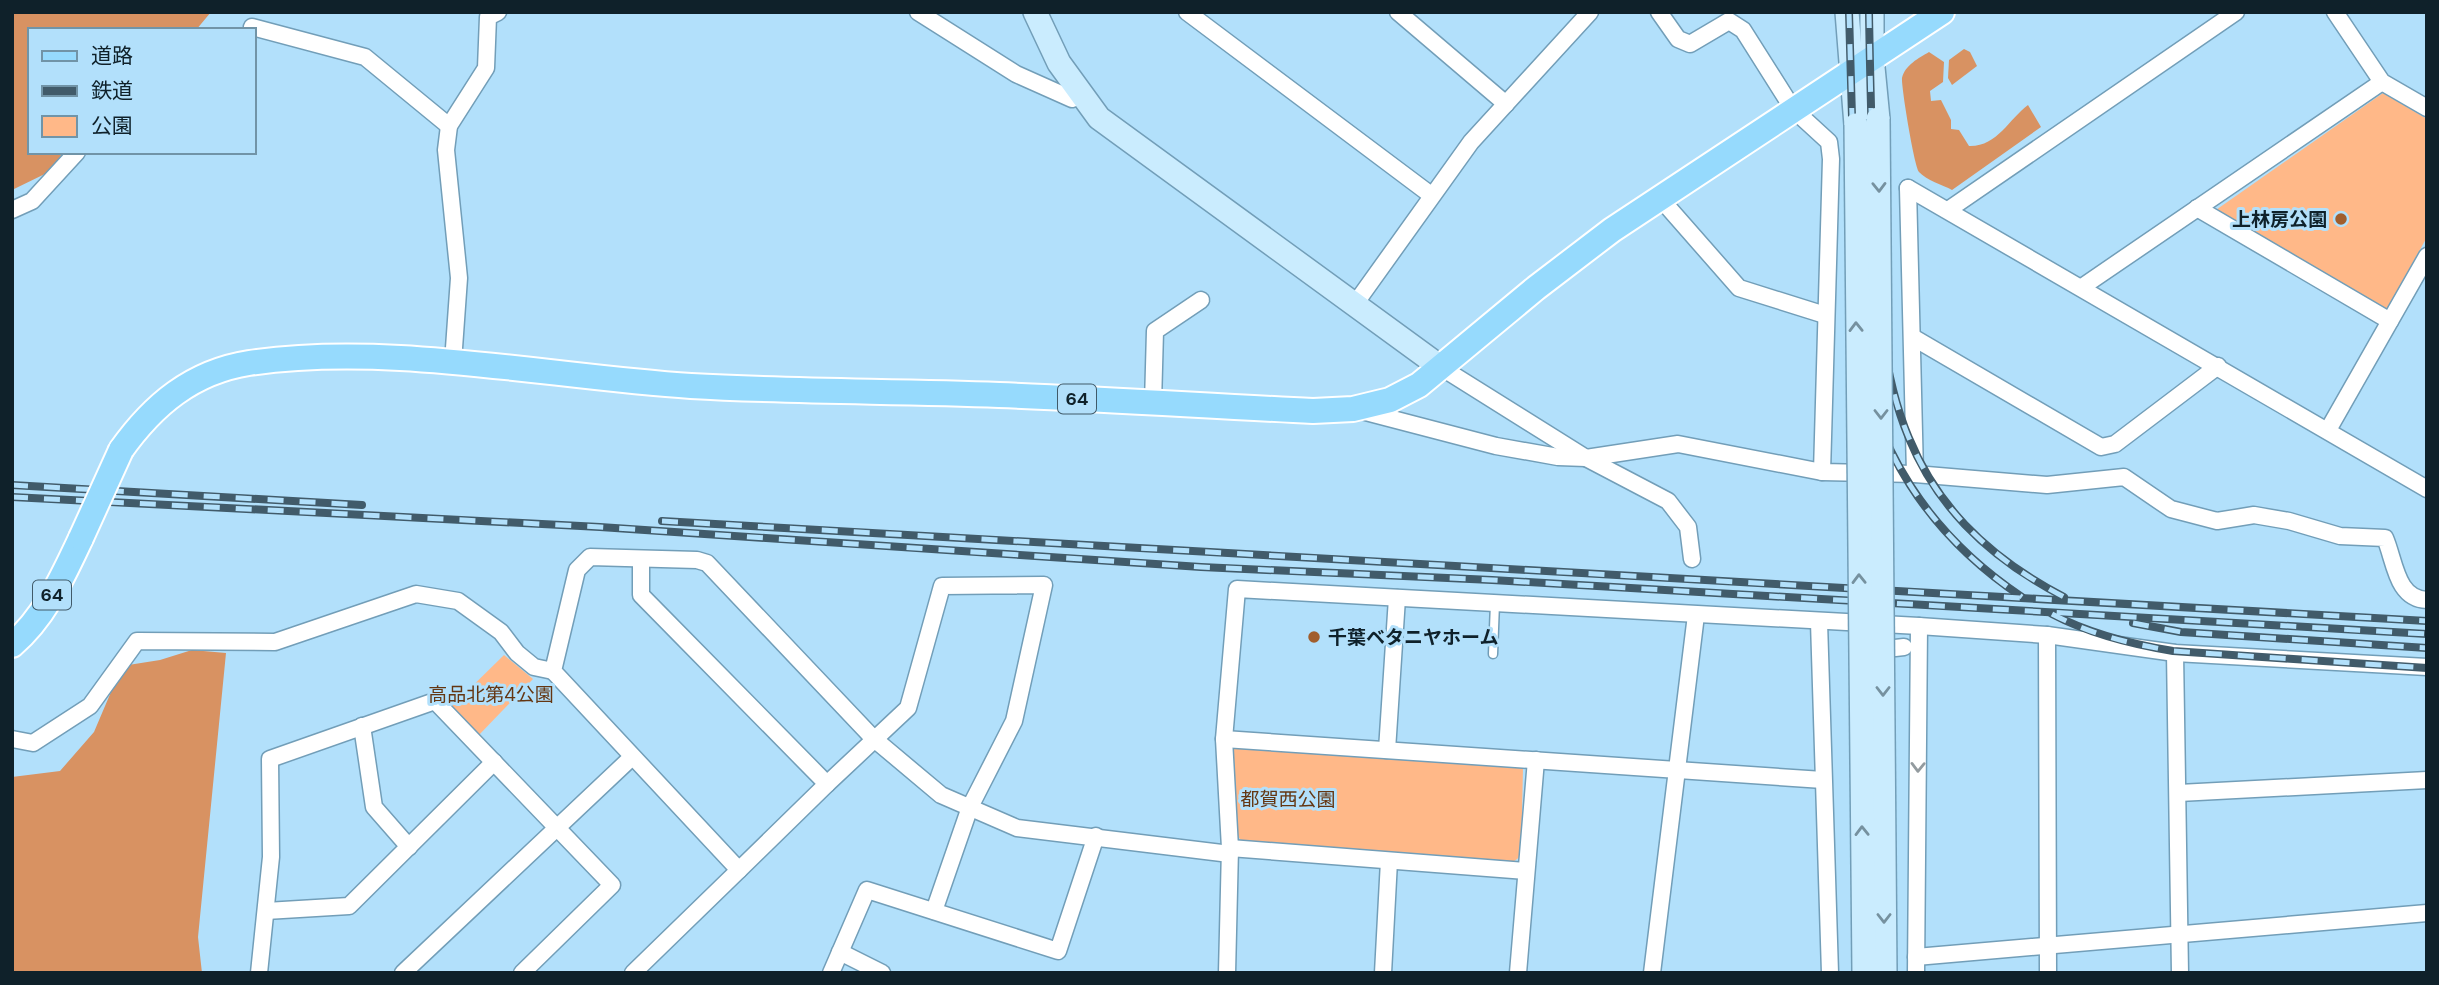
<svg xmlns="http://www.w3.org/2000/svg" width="2439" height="985" font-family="'DM Sans','Noto Sans JP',sans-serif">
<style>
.green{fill:#ffb888}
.forest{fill:#d89262}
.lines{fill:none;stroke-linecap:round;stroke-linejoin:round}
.lane-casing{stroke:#729eb8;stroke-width:11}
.street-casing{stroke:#729eb8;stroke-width:19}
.secondary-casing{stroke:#729eb8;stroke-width:26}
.primary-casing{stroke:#fff;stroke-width:28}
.lane{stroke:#fff;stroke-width:8}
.street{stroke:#fff;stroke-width:16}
.secondary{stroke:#caecfe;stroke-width:23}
.primary{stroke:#96dafd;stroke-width:24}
.rail-casing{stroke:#415b6a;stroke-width:8}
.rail{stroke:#b2e0fb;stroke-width:5;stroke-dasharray:16;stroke-linecap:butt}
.secondary-bridge-casing{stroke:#729eb8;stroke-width:26;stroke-linecap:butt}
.primary-bridge-casing{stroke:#fff;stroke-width:28;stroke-linecap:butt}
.secondary-bridge{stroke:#caecfe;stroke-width:23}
.primary-bridge{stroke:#96dafd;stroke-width:24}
.oneway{stroke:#76919f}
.oneway2{stroke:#939b9f}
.poi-dot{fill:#a15e2d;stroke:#b2e0fb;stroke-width:2.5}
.labels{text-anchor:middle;stroke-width:6;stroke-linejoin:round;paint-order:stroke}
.shield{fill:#b2e0fb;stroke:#405a69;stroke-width:2}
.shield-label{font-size:18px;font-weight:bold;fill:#0f212a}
.poi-label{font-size:19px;font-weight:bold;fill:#0f212a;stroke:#b2e0fb;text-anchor:end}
.park-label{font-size:19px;fill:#643612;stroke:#b2e0fb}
</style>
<rect width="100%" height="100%" fill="#b2e0fb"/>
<g class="green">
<path d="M 2383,93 L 2427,119 L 2427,237 L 2385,313 L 2213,212 Z"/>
<path d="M 504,655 L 533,679 L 477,737 L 449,709 Z"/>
<path d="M 1232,747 L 1523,768 L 1521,856 L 1513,862 L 1244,844 L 1236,834 Z"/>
</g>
<g class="forest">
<path d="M 12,12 L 211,12 L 196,30 L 30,30 L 30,152 L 63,152 L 51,171 L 12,190 Z"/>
<path d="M 1964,49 L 1970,52 L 1977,66 L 1952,85 L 1948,78 L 1949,60 Z"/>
<path d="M 1929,52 L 1944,62 L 1943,82 L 1930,91 L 1931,101 L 1941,100 L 1951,120 L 1951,129 L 1959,130 L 1969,146 C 1997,147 2009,119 2028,105 L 2041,127 L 1952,190 C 1943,185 1926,180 1919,172 C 1914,165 1901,85 1902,78 C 1905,65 1919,58 1929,52 Z"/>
<path d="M 192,650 L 226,653 L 198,937 L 202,973 L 12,973 L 12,777 L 60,771 L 94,732 L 122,666 L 160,660 Z"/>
</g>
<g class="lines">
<g class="lane-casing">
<path id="lane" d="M 1493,654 L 1495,603"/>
</g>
<g class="street-casing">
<g id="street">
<path d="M 918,12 L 1016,74 L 1072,99 L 1080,96"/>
<path d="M 1187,12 L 1431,195"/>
<path d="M 1398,12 L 1506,104"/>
<path d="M 1659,12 L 1678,39 L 1690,44 L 1729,21 L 1743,30 L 1793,109 L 1829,142 L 1831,159 L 1822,472"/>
<path d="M 2335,12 L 2382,82 L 2427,108"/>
<path d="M 252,27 L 365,57 L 449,126"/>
<path d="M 1908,188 L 2427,489"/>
<path d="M 1908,188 L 1915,474"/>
<path d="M 1660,198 L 1739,288 L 1825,315"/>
<path d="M 2197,208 L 2390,321"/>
<path d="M 12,210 L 32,201 L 77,152"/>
<path d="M 1948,210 L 2236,12"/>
<path d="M 2082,287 L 2382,82"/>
<path d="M 1355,304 L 1471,142 L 1590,12"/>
<path d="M 1914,338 L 2101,447 L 2115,444 L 2218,366"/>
<path d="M 453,362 L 459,278 L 446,150 L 449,126 L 486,68 L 488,17 L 498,12"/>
<path d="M 1439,366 L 1586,458 L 1668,501 L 1688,527 L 1692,559"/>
<path d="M 1153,403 L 1155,331 L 1201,300"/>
<path d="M 1358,410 L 1496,446 L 1558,457 L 1586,458 L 1678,444 L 1822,472 L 1915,474 L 2047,485 L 2124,477 L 2171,509 L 2217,521 L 2254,515 L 2289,521 L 2340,536 L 2385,538 C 2395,561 2396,599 2427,600"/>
<path d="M 2328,430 L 2427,256"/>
<path d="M 641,559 L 641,595 L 827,784 L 908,708 L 942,586 L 1044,585 L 1014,721 L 970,807 L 934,911"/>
<path d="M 1819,622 L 1830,973"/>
<path d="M 2047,635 L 2048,973"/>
<path d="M 1895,648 L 1904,647"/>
<path d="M 2175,653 L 2180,973"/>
<path d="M 362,726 L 374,807 L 409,847"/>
<path d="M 12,739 L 33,743 L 90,706 L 137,641 L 275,642 L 416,594 L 458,601 L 501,632 L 517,653 L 534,667 L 553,671"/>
<path d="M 1224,739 L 1823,780"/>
<path d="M 1387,750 L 1397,598"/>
<path d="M 827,784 L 739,870 L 553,671 L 577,570 L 590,557 L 697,560 L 707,563 L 873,738 L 941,795 L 1017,828 L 1230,854"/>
<path d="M 2179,793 L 2427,780"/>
<path d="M 1230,848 L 1526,871"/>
<path d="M 266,911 L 349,906 L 494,762"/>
<path d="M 840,952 L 882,973"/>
<path d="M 1916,957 L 2427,913"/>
<path d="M 259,973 L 271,857 L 270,759 L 435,701 L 612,885 L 522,973"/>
<path d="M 403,973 L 631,758"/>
<path d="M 633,973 L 739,870"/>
<path d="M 831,973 L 867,890 L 1058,951 L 1096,836"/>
<path d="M 1227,973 L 1230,848 L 1224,739 L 1237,589 L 1919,626 L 2047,635 L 2175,653 L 2427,667"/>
<path d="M 1383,973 L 1389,861"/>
<path d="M 1518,973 L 1536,760"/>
<path d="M 1652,973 L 1696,615"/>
<path d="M 1916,973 L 1919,626"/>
</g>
</g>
<g class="secondary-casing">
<g id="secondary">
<path d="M 1035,12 L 1059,63 L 1099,118 L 1439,366"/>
<path d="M 1847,12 L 1856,125"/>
<path d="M 1872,12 L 1872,57 L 1878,119"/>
</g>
</g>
<g class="primary-casing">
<g id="primary">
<path d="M 121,450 C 153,405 192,372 249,363 C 390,342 549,377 691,386 C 794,392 897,391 999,395 C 1104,399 1209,406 1313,411 L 1353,409 L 1390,400 L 1419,385 L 1536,288 L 1612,230 L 1942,12"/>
<path d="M 12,645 C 45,617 63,576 81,538"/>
</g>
</g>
<use href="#lane" class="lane"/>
<use href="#street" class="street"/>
<use href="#secondary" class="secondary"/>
<use href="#primary" class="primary"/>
<g class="rail-casing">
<g id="rail">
<path d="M 1849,12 C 1851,85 1853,157 1856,230 C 1857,265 1857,301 1860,336 C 1869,447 1931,536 2022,597"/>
<path d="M 1869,12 C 1870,79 1872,147 1874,214 C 1879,386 1898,510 2064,597"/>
<path d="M 12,485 L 362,505"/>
<path d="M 12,497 L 600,527 L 1201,567 L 1492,580 L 2427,634"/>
<path d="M 662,521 L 2427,621"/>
<path d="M 2052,614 C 2090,634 2130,644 2173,651 L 2427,668"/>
<path d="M 2133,623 L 2181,632 L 2427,648"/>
</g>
</g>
<use href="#rail" class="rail"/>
<g class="secondary-bridge-casing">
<g id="secondary-bridge">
<path d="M 1878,119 L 1885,973"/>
<path d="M 1856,125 L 1864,973"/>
</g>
</g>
<g class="primary-bridge-casing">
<path id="primary-bridge" d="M 81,538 L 121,450"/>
</g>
<use href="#secondary-bridge" class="secondary-bridge"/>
<use href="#primary-bridge" class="primary-bridge"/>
</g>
<defs><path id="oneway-chevron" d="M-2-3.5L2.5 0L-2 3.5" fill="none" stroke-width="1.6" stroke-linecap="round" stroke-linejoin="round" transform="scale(1.75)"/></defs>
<g class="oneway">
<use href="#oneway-chevron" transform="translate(1879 187) rotate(89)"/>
<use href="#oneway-chevron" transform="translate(1856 327) rotate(-91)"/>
<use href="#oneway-chevron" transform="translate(1881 414) rotate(90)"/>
<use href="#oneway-chevron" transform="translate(1859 579) rotate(-91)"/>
<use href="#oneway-chevron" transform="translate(1883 691) rotate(90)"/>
<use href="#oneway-chevron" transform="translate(1862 831) rotate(-91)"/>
<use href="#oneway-chevron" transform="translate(1884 918) rotate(90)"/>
</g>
<use class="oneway2" href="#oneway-chevron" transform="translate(1918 767) rotate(91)"/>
<g class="poi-dot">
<circle cx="2341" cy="219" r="7"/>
<circle cx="1314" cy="637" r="7"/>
</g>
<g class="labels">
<g class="shield">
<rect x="1058" y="384.5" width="38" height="29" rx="5"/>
<rect x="33" y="580.5" width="38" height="29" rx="5"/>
</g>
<g class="shield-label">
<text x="1077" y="405">64</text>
<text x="52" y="601">64</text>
</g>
<g class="poi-label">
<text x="2327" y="226">上林房公園</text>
<text x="1328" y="644" text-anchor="start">千葉ベタニヤホーム</text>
</g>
<g class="park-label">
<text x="491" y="701">高品北第4公園</text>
<text x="1288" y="806">都賀西公園</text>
</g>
</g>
<rect width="2439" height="985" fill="none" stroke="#0f212a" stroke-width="28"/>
<rect x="28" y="28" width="228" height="126" fill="#b2e0fb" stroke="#7194a7" stroke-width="2"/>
<rect x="42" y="51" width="35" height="10" fill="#96dafd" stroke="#7194a7" stroke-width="2"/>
<text x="91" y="63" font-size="21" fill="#0f212a">道路</text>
<rect x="42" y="86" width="35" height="10" fill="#415b6a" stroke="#7194a7" stroke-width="2"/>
<text x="91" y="98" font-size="21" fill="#0f212a">鉄道</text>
<rect x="42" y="116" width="35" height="21" fill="#ffb888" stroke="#7194a7" stroke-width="2"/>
<text x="91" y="133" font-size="21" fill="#0f212a">公園</text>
</svg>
